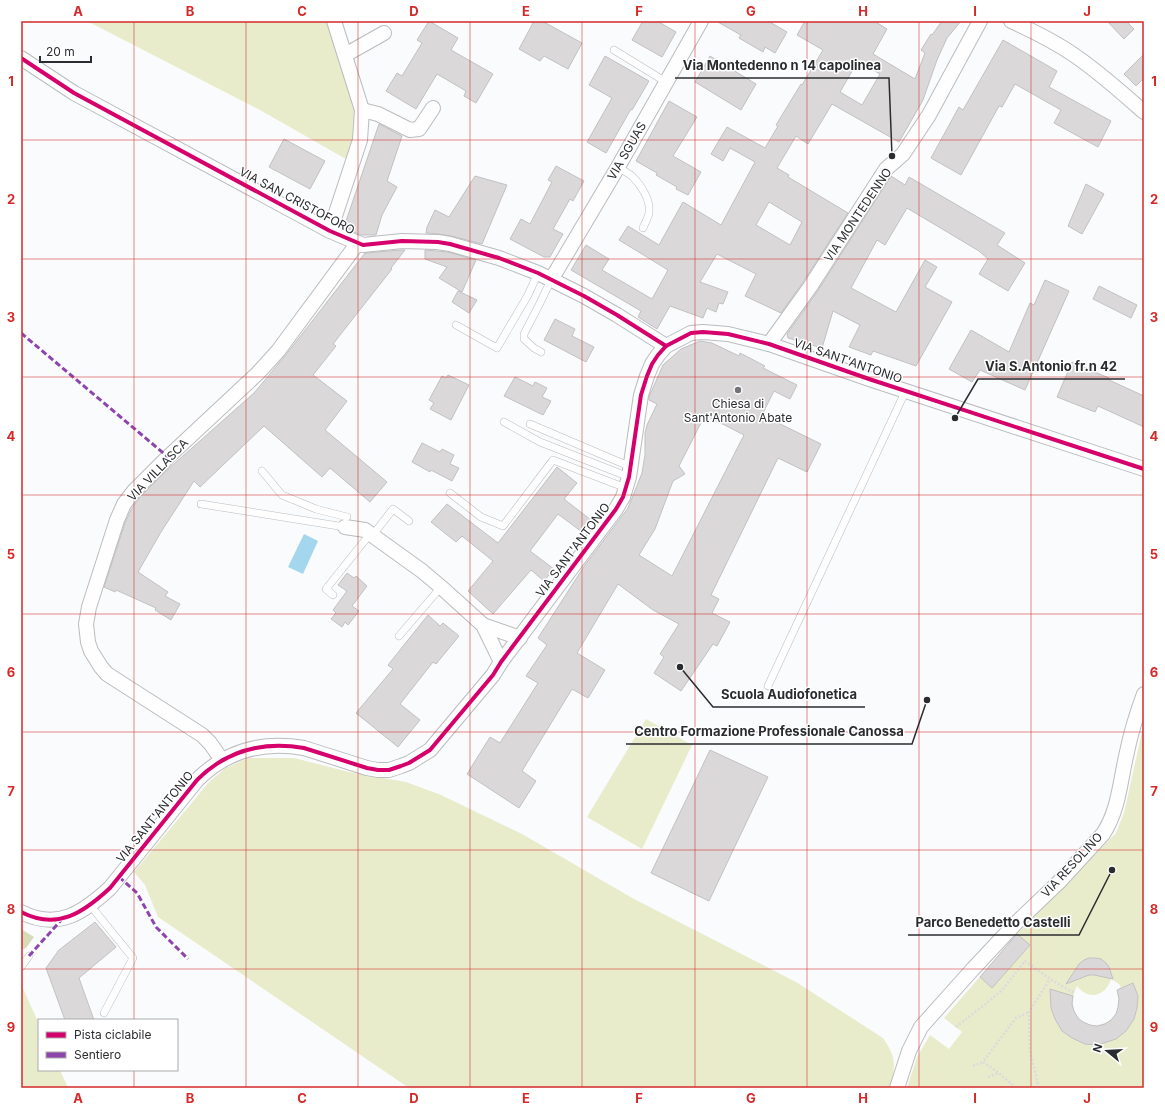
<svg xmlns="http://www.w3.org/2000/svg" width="1165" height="1109" font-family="Inter,sans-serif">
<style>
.green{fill:#e8ecca;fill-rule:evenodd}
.forest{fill:#d6dbb8}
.water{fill:#a4d6ed}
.building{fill:#dad8d9;stroke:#c2c1c2;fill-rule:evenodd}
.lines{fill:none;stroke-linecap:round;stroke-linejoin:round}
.lane-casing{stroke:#babcbe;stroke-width:8}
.street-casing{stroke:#babcbe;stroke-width:16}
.path{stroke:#dbdbdc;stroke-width:2.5;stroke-dasharray:2 2;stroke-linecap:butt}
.lane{stroke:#fefeff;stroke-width:7}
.street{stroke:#fefeff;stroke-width:14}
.quiet{stroke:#8e44ad;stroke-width:3;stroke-dasharray:6 3;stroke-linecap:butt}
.cycleway-casing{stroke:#fff;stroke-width:6}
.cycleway{stroke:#d6006c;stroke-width:4}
.grid{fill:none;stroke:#d62828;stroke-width:1;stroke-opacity:0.55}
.poi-dot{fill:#737477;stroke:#fff;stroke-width:1.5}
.labels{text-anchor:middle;stroke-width:3;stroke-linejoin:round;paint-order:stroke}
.street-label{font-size:12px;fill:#2b2c2f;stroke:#fff}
.poi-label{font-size:12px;fill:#2b2c2f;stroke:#fff}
.leader{fill:none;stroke:#2b2c2f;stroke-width:1.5}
.callout-dot{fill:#2b2c2f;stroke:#fff;stroke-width:1.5}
.callout-label{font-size:13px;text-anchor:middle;font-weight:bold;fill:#2b2c2f;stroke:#fff;stroke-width:3;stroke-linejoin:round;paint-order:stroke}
.neatline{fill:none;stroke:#d62828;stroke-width:1.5}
.grid-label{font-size:13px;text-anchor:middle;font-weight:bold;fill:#d62828}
</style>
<rect width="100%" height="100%" fill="#fafbfd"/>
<g class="green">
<path d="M 87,21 L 330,21 L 359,110 L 351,162 L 260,110 Z"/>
<path d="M 646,719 L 692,745 L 642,849 L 587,817 Z"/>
<path d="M 1144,723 L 1144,1088 L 907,1088 L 917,1057 L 930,1035 L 949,1049 L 962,1032 L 944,1018 L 1017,934 L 1116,833 L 1124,813 ZM 1111,979 L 1119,984 L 1121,988 L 1117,991 C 1121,1008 1117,1021 1099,1025 L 1101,1035 L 1097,1035 L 1095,1026 C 1073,1024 1068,1004 1077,986 C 1089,1001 1106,996 1111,979 Z"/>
<path d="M 248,758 L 294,758 L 349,772 L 406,782 L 441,795 L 522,834 L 634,899 L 796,982 L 883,1038 C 897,1059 895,1064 891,1088 L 409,1088 L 158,917 L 145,885 L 134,872 L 210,781 L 226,768 Z"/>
<path d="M 21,984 L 39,1024 L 39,1070 L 60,1070 L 68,1088 L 21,1088 Z"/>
</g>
<path class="forest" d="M 21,929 L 34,937 L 26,948 L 21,950 Z"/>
<path class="water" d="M 304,534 L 318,541 L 303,574 L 288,567 Z"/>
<g class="building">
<path d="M 429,21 L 458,38 L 451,50 L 493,74 L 476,103 L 464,96 L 466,91 L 437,74 L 416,109 L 386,91 L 397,73 L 402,76 L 422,43 L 417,40 Z"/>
<path d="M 534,21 L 542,21 L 582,43 L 568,69 L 544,56 L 540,61 L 519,49 Z"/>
<path d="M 643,21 L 657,21 L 676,32 L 662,57 L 632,40 Z"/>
<path d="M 716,21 L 768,21 L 787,32 L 775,53 L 765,47 L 763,52 L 739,38 L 741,35 Z"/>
<path d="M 805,21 L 874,21 L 887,29 L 873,54 L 915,79 L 925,53 L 921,50 L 931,34 L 932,35 L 942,21 L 961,21 L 947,38 L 937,60 L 923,100 L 899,142 L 832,104 L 808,144 L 796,136 L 777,168 L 789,175 L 788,177 L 848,213 L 803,282 L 781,313 L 745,296 L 756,274 L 717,254 L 700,282 L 728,292 L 723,304 L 719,303 L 716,312 L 707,308 L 703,318 L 670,306 L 657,329 L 638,317 L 641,311 L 571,270 L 586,245 L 609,259 L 602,270 L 652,299 L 668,270 L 619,240 L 628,226 L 659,245 L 683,202 L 721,225 L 755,162 L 730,148 L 723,161 L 711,154 L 727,127 L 765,148 L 778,126 L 776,125 L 801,84 L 802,85 L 823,50 L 797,35 ZM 858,61 L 880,74 L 862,105 L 840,92 ZM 769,202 L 802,222 L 790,245 L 756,225 Z"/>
<path d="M 1107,21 L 1126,21 L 1134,29 L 1124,39 Z"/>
<path d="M 1003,40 L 1057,71 L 1049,87 L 1111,121 L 1098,147 L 1054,123 L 1061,110 L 1015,84 L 1002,107 L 999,106 L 961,175 L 931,158 L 959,107 L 963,110 Z"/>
<path d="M 1144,54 L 1144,78 L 1136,86 L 1124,74 Z"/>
<path d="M 605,56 L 649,81 L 632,110 L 631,109 L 606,153 L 587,142 L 612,98 L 589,85 Z"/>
<path d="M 710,56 L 756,84 L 741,110 L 695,82 Z"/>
<path d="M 669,101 L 697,117 L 673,156 L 701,172 L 688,195 L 676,189 L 677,187 L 656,175 L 657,173 L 636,161 Z"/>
<path d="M 379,124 L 402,136 L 387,181 L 397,187 L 382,215 L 376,235 L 360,235 L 344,227 Z"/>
<path d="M 284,139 L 325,161 L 310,189 L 269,167 Z"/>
<path d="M 556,166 L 584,181 L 573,201 L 570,199 L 553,229 L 563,234 L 550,257 L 544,257 L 510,239 L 521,219 L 530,224 L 552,182 L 548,180 Z"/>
<path d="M 475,176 L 507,185 L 482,244 L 451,236 L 439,234 L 426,233 L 427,227 L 435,210 L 449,217 Z"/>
<path d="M 891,176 L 905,185 L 909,177 L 1005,233 L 997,245 L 1025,263 L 1008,291 L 979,274 L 988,259 L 979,251 L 907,208 L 885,245 L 877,240 L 851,288 L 896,312 L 925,260 L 937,267 L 925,287 L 952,302 L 916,366 L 873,351 L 871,355 L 849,347 L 860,325 L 833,311 L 822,348 L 788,338 L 787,334 L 817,292 Z"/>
<path d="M 1086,184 L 1104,194 L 1082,234 L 1068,226 Z"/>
<path d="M 402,250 L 405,250 L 391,268 L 392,269 L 333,344 L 336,346 L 313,375 L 347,401 L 325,430 L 387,482 L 370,502 L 330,468 L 322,477 L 264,426 L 200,487 L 194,481 L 161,532 L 138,572 L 168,592 L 165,596 L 180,604 L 171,620 L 155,610 L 156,608 L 116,590 L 115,592 L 104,587 L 125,523 L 131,510 L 140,497 L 166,471 L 254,393 L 285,356 L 365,253 Z"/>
<path d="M 425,250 L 448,252 L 476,260 L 462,292 L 439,278 L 447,267 L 425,259 Z"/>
<path d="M 1045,280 L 1069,291 L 1025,390 L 980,370 L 972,382 L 949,369 L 971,330 L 1009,352 L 1030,303 L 1034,305 Z"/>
<path d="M 1099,286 L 1137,305 L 1131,318 L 1093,299 Z"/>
<path d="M 458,291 L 477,300 L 469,313 L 452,302 Z"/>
<path d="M 555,319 L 575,329 L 572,336 L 594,347 L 586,362 L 544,340 Z"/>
<path d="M 700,341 L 712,343 L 739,356 L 740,353 L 765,366 L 763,368 L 797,385 L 790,399 L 774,391 L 762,415 L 821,444 L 807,472 L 778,458 L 711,595 L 719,599 L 712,613 L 730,622 L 717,646 L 713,644 L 681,691 L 654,673 L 664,657 L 660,654 L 679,624 L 653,610 L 618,584 L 577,653 L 605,670 L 588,698 L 572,689 L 522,771 L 536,781 L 519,808 L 467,774 L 490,737 L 500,743 L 538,683 L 526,676 L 547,645 L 538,638 L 585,565 L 628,508 L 642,473 L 645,455 L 645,433 L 647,425 L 657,404 L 649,400 L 649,397 L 663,365 L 681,349 ZM 705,415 L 744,435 L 672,576 L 639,555 L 655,529 L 673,481 L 685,474 L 679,466 Z"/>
<path d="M 1072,362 L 1109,378 L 1109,380 L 1144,396 L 1144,427 L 1098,406 L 1095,412 L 1057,397 Z"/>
<path d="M 448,375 L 469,385 L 451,420 L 430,409 L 434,403 L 429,400 L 442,376 L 446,378 Z"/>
<path d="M 515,377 L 533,386 L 535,382 L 547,388 L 542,397 L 551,401 L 543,415 L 504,396 Z"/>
<path d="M 422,443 L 440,452 L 442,449 L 454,455 L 450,464 L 459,468 L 452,481 L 431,470 L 430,472 L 412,462 Z"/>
<path d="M 557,467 L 577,483 L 564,499 L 591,520 L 582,532 L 558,514 L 530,551 L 554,569 L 544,581 L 531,570 L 493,614 L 468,591 L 493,561 L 462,536 L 456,542 L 431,522 L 447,504 L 498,543 Z"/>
<path d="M 347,573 L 354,578 L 356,576 L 367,586 L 352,606 L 359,611 L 348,625 L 345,622 L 342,627 L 331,619 L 336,613 L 333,610 L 347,591 L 338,585 Z"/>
<path d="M 428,615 L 440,626 L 443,623 L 459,636 L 436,664 L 433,662 L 400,704 L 420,720 L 398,747 L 356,713 L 393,669 L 388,665 Z"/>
<path d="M 710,750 L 768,777 L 709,901 L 651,873 Z"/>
<path d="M 95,922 L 116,947 L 79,978 L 94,1020 L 65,1020 L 46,968 L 59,950 Z"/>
<path d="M 1017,934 L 1030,945 L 992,988 L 980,977 Z"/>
<path d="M 1089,958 L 1095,958 L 1101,959 L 1106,963 L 1109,967 L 1113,979 L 1094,975 L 1089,975 L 1066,984 L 1079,964 L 1084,960 Z"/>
<path d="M 1133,983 L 1138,996 L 1137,1008 L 1134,1019 L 1126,1031 L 1116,1039 L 1104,1043 L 1096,1045 L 1085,1044 L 1072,1038 L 1062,1031 L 1055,1019 L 1051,1008 L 1050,989 L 1073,996 L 1072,1004 L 1074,1011 L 1078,1018 L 1083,1022 L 1090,1025 L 1097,1026 L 1105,1024 L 1111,1020 L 1116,1014 L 1118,1007 L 1119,999 L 1117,990 Z"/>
</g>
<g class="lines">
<g class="lane-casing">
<g id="lane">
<path d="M 614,50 L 666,82"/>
<path d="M 618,167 C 622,170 628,173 632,176 C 641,185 651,200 649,213 C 648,218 645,223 643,228"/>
<path d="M 456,325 L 497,348 L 528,295 L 538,273"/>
<path d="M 541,352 L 534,348 L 524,339 L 524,334 L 540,303 L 551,280"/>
<path d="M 504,422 L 540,442 L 629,477"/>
<path d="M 530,424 L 631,467"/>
<path d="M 262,471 L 282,495 L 316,509 L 347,517"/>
<path d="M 450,493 L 481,517 L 503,526 L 553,460 L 626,488"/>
<path d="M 201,504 L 345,527"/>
<path d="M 372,536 L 393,509 L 409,521"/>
<path d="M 333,595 L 326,589 L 370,534"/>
<path d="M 399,636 L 441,587"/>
<path d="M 768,686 L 906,390"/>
<path d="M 90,905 L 133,958 L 104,1013"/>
<path d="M 21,967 L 29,956"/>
</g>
</g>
<g class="street-casing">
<g id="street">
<path d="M 1011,21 C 1033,31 1055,42 1074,55 C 1099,72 1121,92 1144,112"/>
<path d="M 345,55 L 384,33"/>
<path d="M 21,58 L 74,93 L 330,231 L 363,245 L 402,241 L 438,242 L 450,244 L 499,258 L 538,273 L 584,296 L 617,315 L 666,346"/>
<path d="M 362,110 L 378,114 L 410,130 L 419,129 L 433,108"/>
<path d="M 330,231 L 360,140 L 362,110 L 334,21"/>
<path d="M 551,280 L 618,167 L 701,21"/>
<path d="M 769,344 L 810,287 L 886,169 L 903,154 L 929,115 L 980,21"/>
<path d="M 345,527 L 365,530 L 422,571 L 441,587 L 483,625 L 501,662"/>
<path d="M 483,625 L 520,638"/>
<path d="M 222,760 L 210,743 L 202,735 L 107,674 L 101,667 L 91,651 L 88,642 L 86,624 L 89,607 L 117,520 L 124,504 L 134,491 L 168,457 L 258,373 L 278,351 L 357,244"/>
<path d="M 21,912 C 58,931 84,912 110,888 L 197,780 C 227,750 263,741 304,748 L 367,768 L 378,770 L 389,770 L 401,766 L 409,763 L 430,750 L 493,675 L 501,662 L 616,509 L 623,497 L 629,477 L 641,395 L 647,376 L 652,364 L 658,355 L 666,346 L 691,333 L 703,332 L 728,334 L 769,344 L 869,379 L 1144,469"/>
<path d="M 897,1088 L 909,1051 L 921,1027 L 972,970 L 1016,923 L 1059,882 L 1103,834 C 1119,810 1120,781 1127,752 C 1131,732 1137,713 1144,694"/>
</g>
</g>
<g class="path">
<path d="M 956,1027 L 988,1002 L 1002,990 L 1025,961 L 1050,979 L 1074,993"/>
<path d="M 973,1066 L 983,1062"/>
<path d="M 988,1077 L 998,1073"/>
<path d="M 1016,1088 L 999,1073 L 983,1062 L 1016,1018 L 1029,1012"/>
<path d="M 1039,1088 L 1030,1051 L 1029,1012 L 1050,979"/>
</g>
<use href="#lane" class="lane"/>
<use href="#street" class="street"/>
<g class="quiet">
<path d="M 21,333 L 168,457"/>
<path d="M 119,877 L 137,893 L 156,927 L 188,959"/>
<path d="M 29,956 L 63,918"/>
</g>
<g class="cycleway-casing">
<g id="cycleway">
<path d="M 21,58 L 74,93 L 330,231 L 363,245 L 402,241 L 438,242 L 450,244 L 499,258 L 538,273 L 584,296 L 617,315 L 666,346"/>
<path d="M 21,912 C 58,931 84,912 110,888 L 197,780 C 227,750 263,741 304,748 L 367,768 L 378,770 L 389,770 L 401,766 L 409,763 L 430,750 L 493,675 L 501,662 L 616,509 L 623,497 L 629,477 L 641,395 L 647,376 L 652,364 L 658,355 L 666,346 L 691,333 L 703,332 L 728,334 L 769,344 L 869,379 L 1144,469"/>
</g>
</g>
<use href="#cycleway" class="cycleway"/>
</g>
<path class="grid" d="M 134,21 L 134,1020M 246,21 L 246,1088M 358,21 L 358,1088M 470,21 L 470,1088M 582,21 L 582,1088M 695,21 L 695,1088M 807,21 L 807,1088M 919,21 L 919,1088M 1031,21 L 1031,1088M 21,140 L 1144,140M 21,259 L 1144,259M 21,377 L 1144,377M 21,495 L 1144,495M 21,614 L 1144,614M 21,732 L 1144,732M 21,850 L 1144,850M 21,969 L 1144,969M 134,1070 L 134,1088"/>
<circle class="poi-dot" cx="738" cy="390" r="4"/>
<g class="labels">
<g class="street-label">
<text transform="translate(627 151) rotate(-60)" y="4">VIA SGUAS</text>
<text transform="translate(297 201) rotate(28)" y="4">VIA SAN CRISTOFORO</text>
<text transform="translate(858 215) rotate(-56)" y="4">VIA MONTEDENNO</text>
<text transform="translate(848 361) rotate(19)" y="4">VIA SANT'ANTONIO</text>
<text transform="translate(158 470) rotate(-46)" y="4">VIA VILLASCA</text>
<text transform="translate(573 550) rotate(-53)" y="4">VIA SANT'ANTONIO</text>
<text transform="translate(155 817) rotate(-51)" y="4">VIA SANT'ANTONIO</text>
<text transform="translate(1072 865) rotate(-47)" y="4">VIA RESOLINO</text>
</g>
<g class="poi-label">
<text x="738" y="408">Chiesa di<tspan x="738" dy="14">Sant'Antonio Abate</tspan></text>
</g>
</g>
<path class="leader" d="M892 156L889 78H675M955 418L978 379H1125M680 667L713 707H865M927 700L912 744H626M1112 870L1079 935H908"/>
<g class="callout-dot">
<circle cx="892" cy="156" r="4"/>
<circle cx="955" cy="418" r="4"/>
<circle cx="680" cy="667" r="4"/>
<circle cx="927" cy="700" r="4"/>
<circle cx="1112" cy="870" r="4"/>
</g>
<g class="callout-label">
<text x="782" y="70">Via Montedenno n 14 capolinea</text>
<text x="1051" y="371">Via S.Antonio fr.n 42</text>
<text x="789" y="699">Scuola Audiofonetica</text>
<text x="769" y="736">Centro Formazione Professionale Canossa</text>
<text x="993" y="927">Parco Benedetto Castelli</text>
</g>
<rect width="1165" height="1109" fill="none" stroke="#ffffff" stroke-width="44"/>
<rect x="38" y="1019" width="140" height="52" fill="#ffffff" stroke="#aaabac"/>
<rect x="46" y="1032" width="20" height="6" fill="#d6006c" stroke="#aaabac"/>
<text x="74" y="1039" font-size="12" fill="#2b2c2f">Pista ciclabile</text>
<rect x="46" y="1052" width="20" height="6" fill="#8e44ad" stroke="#aaabac"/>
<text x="74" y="1059" font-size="12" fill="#2b2c2f">Sentiero</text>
<g transform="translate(1107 1051) rotate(288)" stroke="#ffffff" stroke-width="3" paint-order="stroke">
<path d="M0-3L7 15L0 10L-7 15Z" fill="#2b2c2f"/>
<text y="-6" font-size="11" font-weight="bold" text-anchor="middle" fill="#2b2c2f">N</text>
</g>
<path d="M40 56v6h51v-6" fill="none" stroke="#2b2c2f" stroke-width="2"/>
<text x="46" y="56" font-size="12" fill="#2b2c2f" stroke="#ffffff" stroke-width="3" paint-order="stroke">20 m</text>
<rect x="22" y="22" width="1121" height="1065" class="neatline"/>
<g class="grid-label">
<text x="78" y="16">A</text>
<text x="190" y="16">B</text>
<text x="302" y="16">C</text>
<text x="414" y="16">D</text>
<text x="526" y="16">E</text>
<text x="639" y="16">F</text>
<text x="751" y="16">G</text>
<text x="863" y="16">H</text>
<text x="975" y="16">I</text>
<text x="1087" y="16">J</text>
<text x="11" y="86">1</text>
<text x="1154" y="86">1</text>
<text x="11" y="204">2</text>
<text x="1154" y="204">2</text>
<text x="11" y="322">3</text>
<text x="1154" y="322">3</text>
<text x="11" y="441">4</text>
<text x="1154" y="441">4</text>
<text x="11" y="559">5</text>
<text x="1154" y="559">5</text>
<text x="11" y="677">6</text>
<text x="1154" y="677">6</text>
<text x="11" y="796">7</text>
<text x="1154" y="796">7</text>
<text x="11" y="914">8</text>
<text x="1154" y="914">8</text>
<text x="11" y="1032">9</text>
<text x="1154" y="1032">9</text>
<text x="78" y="1103">A</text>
<text x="190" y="1103">B</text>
<text x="302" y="1103">C</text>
<text x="414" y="1103">D</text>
<text x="526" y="1103">E</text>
<text x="639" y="1103">F</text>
<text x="751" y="1103">G</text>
<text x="863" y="1103">H</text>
<text x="975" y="1103">I</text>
<text x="1087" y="1103">J</text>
</g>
</svg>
